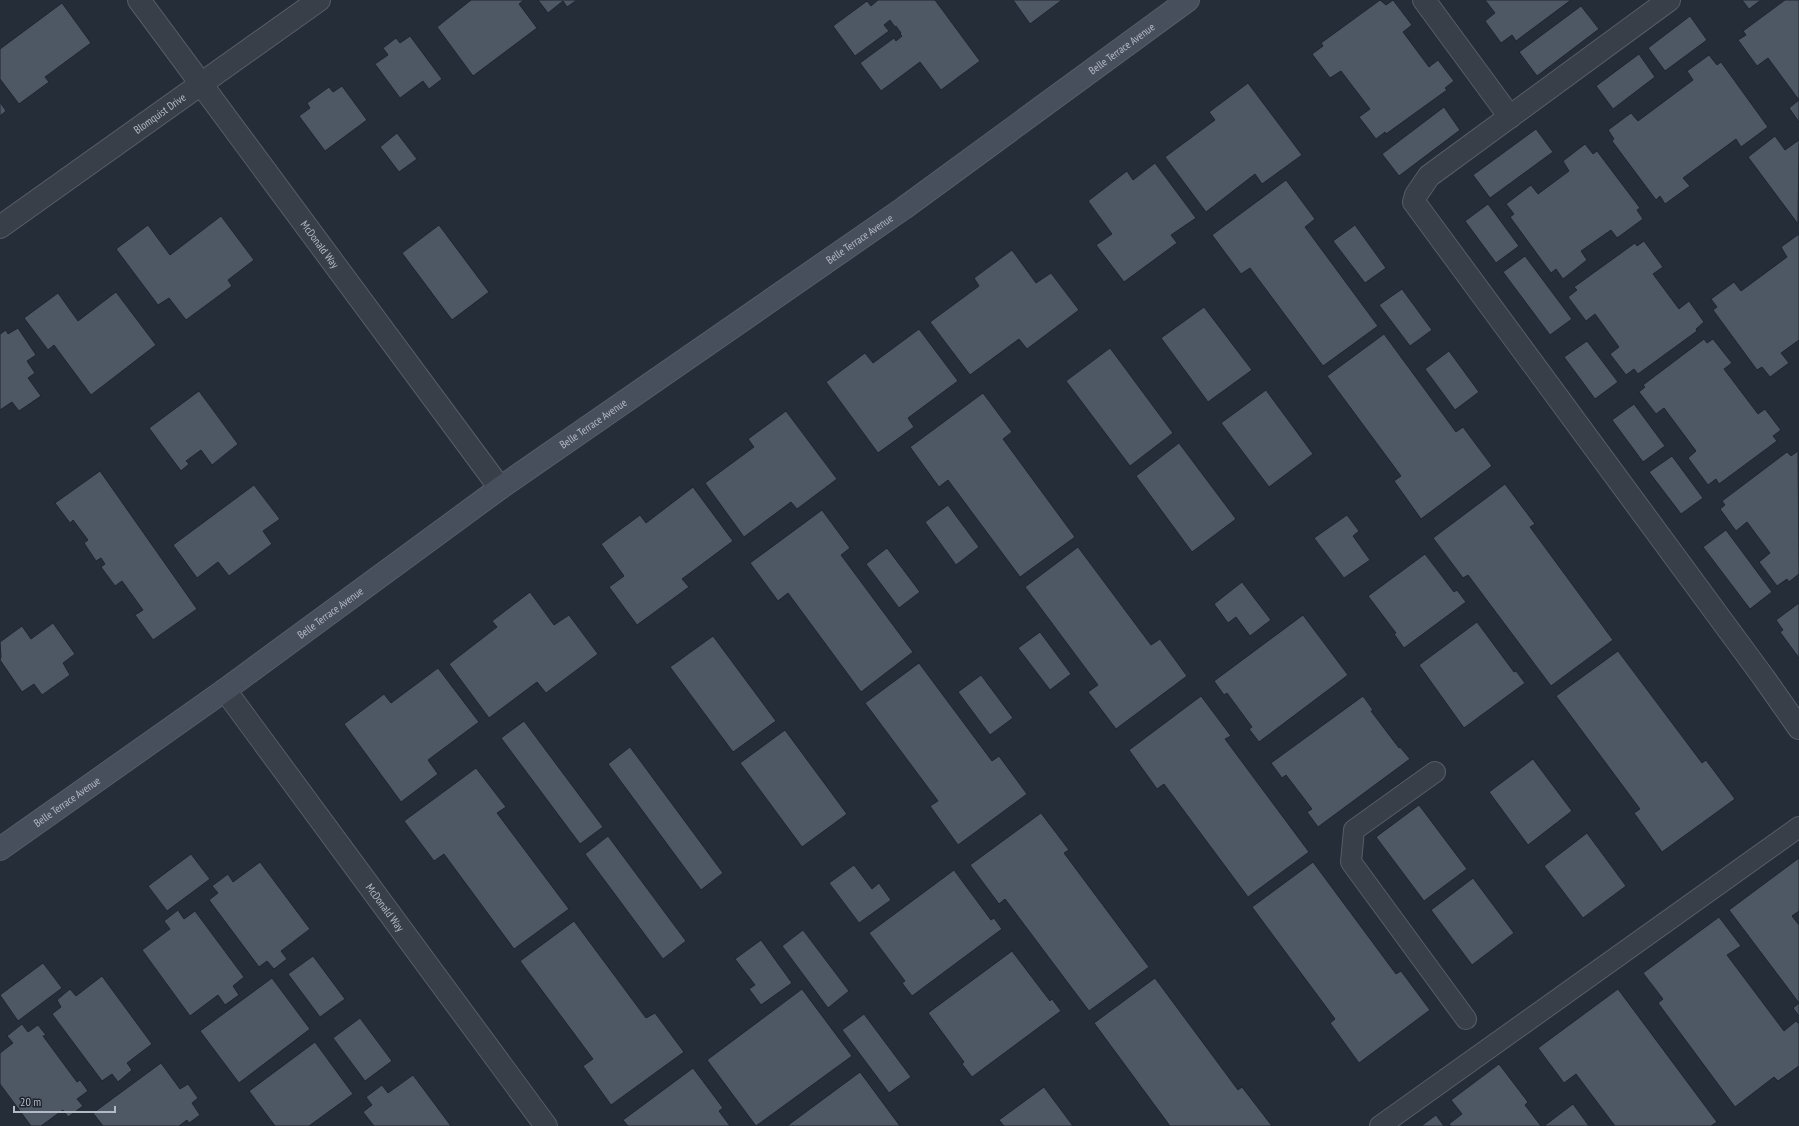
<svg xmlns="http://www.w3.org/2000/svg" width="1799" height="1126" font-family="'PT Sans Narrow',sans-serif">
<style>
.building{fill:#4e5764;stroke:#202630}
.lines{fill:none;stroke-linecap:round;stroke-linejoin:round}
.lane-casing{stroke:#575d67;stroke-width:22}
.street-casing{stroke:#575d67;stroke-width:24}
.secondary-casing{stroke:#575d67;stroke-width:24}
.lane{stroke:#393f49;stroke-width:20}
.street{stroke:#393f49;stroke-width:22}
.secondary{stroke:#474e5c;stroke-width:22}
.labels{text-anchor:middle;stroke-width:3;stroke-linejoin:round;paint-order:stroke}
.street-label{font-size:11px;fill:#b4bac5;stroke:#1e242e}
</style>
<rect width="100%" height="100%" fill="#252d39"/>
<g class="building">
<path d="M 471,0 L 524,0 L 519,4 L 537,28 L 473,76 L 437,27 Z"/>
<path d="M 538,0 L 577,0 L 567,7 L 563,1 L 548,13 Z"/>
<path d="M 878,0 L 935,0 L 980,61 L 941,90 L 920,62 L 881,91 L 860,63 L 894,38 L 896,41 L 902,36 L 900,34 L 901,33 L 896,26 L 895,27 L 890,20 L 884,25 L 889,31 L 855,56 L 833,26 L 867,1 L 871,6 Z"/>
<path d="M 1013,0 L 1062,0 L 1030,24 Z"/>
<path d="M 1380,0 L 1386,5 L 1393,0 L 1412,25 L 1403,32 L 1429,67 L 1438,60 L 1454,81 L 1445,88 L 1447,90 L 1386,134 L 1385,132 L 1376,139 L 1359,117 L 1370,109 L 1341,71 L 1330,78 L 1312,54 L 1323,46 L 1321,43 Z"/>
<path d="M 1485,0 L 1571,0 L 1516,41 L 1512,35 L 1501,43 L 1485,21 L 1495,13 Z"/>
<path d="M 1742,0 L 1761,0 L 1749,9 Z"/>
<path d="M 1785,0 L 1799,0 L 1799,122 L 1789,108 L 1799,100 L 1768,58 L 1757,66 L 1738,40 L 1746,35 L 1743,31 Z"/>
<path d="M 62,3 L 91,43 L 45,77 L 49,82 L 19,104 L 0,79 L 0,49 Z"/>
<path d="M 1581,6 L 1599,29 L 1537,76 L 1519,52 Z"/>
<path d="M 1690,16 L 1707,40 L 1665,71 L 1648,48 Z"/>
<path d="M 410,36 L 442,79 L 429,89 L 423,81 L 400,98 L 375,64 L 388,55 L 383,48 L 396,38 L 400,43 Z"/>
<path d="M 1639,54 L 1655,77 L 1613,109 L 1596,86 Z"/>
<path d="M 1709,55 L 1717,65 L 1721,62 L 1768,127 L 1741,147 L 1736,139 L 1683,178 L 1690,186 L 1665,204 L 1660,196 L 1656,200 L 1612,141 L 1614,139 L 1608,130 L 1631,113 L 1638,121 L 1693,80 L 1687,71 Z"/>
<path d="M 1248,83 L 1302,155 L 1262,184 L 1255,174 L 1206,212 L 1165,157 L 1215,120 L 1209,112 Z"/>
<path d="M 342,86 L 367,120 L 325,151 L 299,116 L 310,108 L 307,103 L 329,87 L 333,92 Z"/>
<path d="M 0,102 L 6,111 L 0,116 Z"/>
<path d="M 1444,107 L 1460,130 L 1399,176 L 1382,154 Z"/>
<path d="M 1536,129 L 1553,152 L 1490,198 L 1473,175 Z"/>
<path d="M 397,133 L 417,159 L 399,172 L 380,147 Z"/>
<path d="M 1775,136 L 1785,150 L 1799,140 L 1798,224 L 1748,157 Z"/>
<path d="M 1585,144 L 1593,154 L 1597,151 L 1640,208 L 1637,210 L 1643,219 L 1617,238 L 1611,230 L 1581,251 L 1587,260 L 1563,279 L 1556,269 L 1551,273 L 1510,217 L 1514,214 L 1506,204 L 1531,185 L 1538,194 L 1569,171 L 1563,161 Z"/>
<path d="M 1155,163 L 1196,218 L 1171,235 L 1177,243 L 1124,282 L 1096,245 L 1112,234 L 1088,201 L 1127,171 L 1133,180 Z"/>
<path d="M 1286,180 L 1315,219 L 1305,227 L 1378,326 L 1323,366 L 1250,268 L 1241,274 L 1212,235 Z"/>
<path d="M 1488,204 L 1519,246 L 1496,263 L 1465,221 Z"/>
<path d="M 221,216 L 254,260 L 228,280 L 232,286 L 186,320 L 169,298 L 158,305 L 116,249 L 148,225 L 170,255 Z"/>
<path d="M 439,225 L 489,292 L 452,320 L 402,253 Z"/>
<path d="M 1355,225 L 1386,268 L 1365,283 L 1333,241 Z"/>
<path d="M 1799,234 L 1799,340 L 1781,353 L 1789,363 L 1770,377 L 1762,367 L 1757,370 L 1713,310 L 1717,307 L 1711,299 L 1734,282 L 1741,291 L 1787,257 L 1781,247 Z"/>
<path d="M 1644,241 L 1663,267 L 1653,274 L 1679,309 L 1689,301 L 1704,322 L 1696,329 L 1697,331 L 1638,374 L 1634,369 L 1626,375 L 1610,354 L 1619,347 L 1595,314 L 1586,321 L 1568,297 L 1577,290 L 1574,287 L 1635,243 L 1637,246 Z"/>
<path d="M 1012,250 L 1036,283 L 1051,273 L 1079,310 L 1027,349 L 1019,339 L 970,375 L 930,322 L 979,286 L 974,278 Z"/>
<path d="M 1525,256 L 1572,319 L 1550,335 L 1503,272 Z"/>
<path d="M 1402,289 L 1432,330 L 1410,346 L 1379,305 Z"/>
<path d="M 116,292 L 156,345 L 91,395 L 54,345 L 48,350 L 24,318 L 58,293 L 78,321 Z"/>
<path d="M 1204,307 L 1252,370 L 1208,402 L 1161,338 Z"/>
<path d="M 18,328 L 36,355 L 27,361 L 35,373 L 28,378 L 41,396 L 19,411 L 12,402 L 0,410 L 0,334 L 6,330 L 8,334 Z"/>
<path d="M 919,329 L 958,381 L 908,418 L 914,427 L 878,453 L 826,382 L 865,353 L 873,363 Z"/>
<path d="M 1384,334 L 1456,432 L 1463,427 L 1492,466 L 1421,519 L 1394,481 L 1401,476 L 1327,376 Z"/>
<path d="M 1704,339 L 1707,343 L 1713,339 L 1732,363 L 1724,369 L 1758,414 L 1765,409 L 1781,430 L 1773,436 L 1777,441 L 1719,484 L 1716,479 L 1708,485 L 1688,458 L 1696,451 L 1664,408 L 1656,414 L 1639,392 L 1645,387 L 1643,385 Z"/>
<path d="M 1587,341 L 1618,382 L 1595,399 L 1564,357 Z"/>
<path d="M 1110,348 L 1173,433 L 1130,466 L 1066,381 Z"/>
<path d="M 1449,351 L 1479,392 L 1455,410 L 1425,369 Z"/>
<path d="M 1266,390 L 1313,454 L 1269,487 L 1221,423 Z"/>
<path d="M 199,391 L 238,444 L 212,465 L 201,450 L 186,461 L 189,464 L 181,471 L 149,428 Z"/>
<path d="M 983,393 L 1012,432 L 1003,439 L 1075,537 L 1020,577 L 948,480 L 939,487 L 910,447 Z"/>
<path d="M 1634,404 L 1665,446 L 1643,462 L 1612,420 Z"/>
<path d="M 786,411 L 837,479 L 797,509 L 791,502 L 744,537 L 705,483 L 754,447 L 748,439 Z"/>
<path d="M 1179,443 L 1236,519 L 1192,552 L 1136,476 Z"/>
<path d="M 1798,451 L 1799,574 L 1789,582 L 1787,579 L 1777,586 L 1759,562 L 1770,553 L 1747,522 L 1736,531 L 1720,509 L 1725,505 L 1722,501 L 1787,452 L 1791,456 Z"/>
<path d="M 1672,456 L 1703,498 L 1681,514 L 1649,472 Z"/>
<path d="M 100,471 L 197,609 L 153,640 L 135,615 L 143,610 L 122,581 L 115,586 L 101,567 L 105,564 L 101,558 L 96,561 L 84,543 L 88,540 L 73,520 L 70,523 L 55,503 Z"/>
<path d="M 1505,484 L 1535,524 L 1530,527 L 1613,640 L 1551,686 L 1468,575 L 1463,578 L 1433,538 Z"/>
<path d="M 254,485 L 280,519 L 263,531 L 272,544 L 229,576 L 218,562 L 197,578 L 173,545 Z"/>
<path d="M 693,487 L 733,541 L 682,579 L 689,587 L 637,625 L 609,587 L 624,576 L 601,544 L 640,515 L 646,523 Z"/>
<path d="M 948,505 L 979,547 L 956,565 L 925,522 Z"/>
<path d="M 822,510 L 850,548 L 841,555 L 913,652 L 861,692 L 788,593 L 778,601 L 750,563 Z"/>
<path d="M 1347,515 L 1359,531 L 1353,536 L 1370,560 L 1344,578 L 1314,538 Z"/>
<path d="M 1726,530 L 1772,592 L 1750,609 L 1703,547 Z"/>
<path d="M 1078,547 L 1151,645 L 1160,639 L 1187,676 L 1116,729 L 1088,692 L 1098,685 L 1025,587 Z"/>
<path d="M 887,548 L 920,592 L 899,608 L 866,564 Z"/>
<path d="M 1425,554 L 1454,592 L 1457,590 L 1466,602 L 1404,648 L 1394,634 L 1396,633 L 1368,596 Z"/>
<path d="M 1242,582 L 1271,620 L 1250,636 L 1236,617 L 1228,623 L 1214,604 Z"/>
<path d="M 530,592 L 554,625 L 569,615 L 598,654 L 546,693 L 537,682 L 489,718 L 449,664 L 497,627 L 492,621 Z"/>
<path d="M 1799,603 L 1799,658 L 1780,632 L 1783,630 L 1776,620 Z"/>
<path d="M 1303,615 L 1348,675 L 1259,742 L 1249,729 L 1252,727 L 1227,693 L 1224,695 L 1214,681 Z"/>
<path d="M 1477,622 L 1514,672 L 1516,671 L 1525,683 L 1464,728 L 1419,665 Z"/>
<path d="M 53,623 L 75,654 L 63,663 L 70,675 L 42,695 L 34,684 L 22,692 L 0,660 L 1,657 L 0,642 L 22,626 L 31,639 Z"/>
<path d="M 1040,632 L 1071,674 L 1050,690 L 1018,648 Z"/>
<path d="M 713,636 L 776,721 L 733,752 L 670,667 Z"/>
<path d="M 1618,651 L 1702,763 L 1706,760 L 1735,799 L 1662,852 L 1634,813 L 1640,809 L 1556,696 Z"/>
<path d="M 919,663 L 992,761 L 999,756 L 1027,794 L 958,845 L 930,806 L 938,801 L 865,703 Z"/>
<path d="M 438,668 L 479,722 L 428,760 L 438,774 L 401,802 L 344,724 L 384,694 L 391,703 Z"/>
<path d="M 981,675 L 1013,718 L 990,735 L 958,692 Z"/>
<path d="M 1201,696 L 1231,736 L 1225,739 L 1309,852 L 1248,897 L 1164,784 L 1157,789 L 1129,750 Z"/>
<path d="M 1363,696 L 1373,710 L 1371,711 L 1399,748 L 1400,747 L 1410,759 L 1318,827 L 1307,812 L 1312,809 L 1286,775 L 1282,778 L 1271,763 Z"/>
<path d="M 524,721 L 603,827 L 580,844 L 501,738 Z"/>
<path d="M 785,730 L 847,814 L 802,847 L 740,763 Z"/>
<path d="M 630,747 L 723,873 L 701,890 L 608,764 Z"/>
<path d="M 1533,759 L 1572,811 L 1528,845 L 1489,792 Z"/>
<path d="M 476,768 L 506,807 L 497,813 L 569,909 L 514,949 L 444,854 L 434,861 L 404,821 Z"/>
<path d="M 1419,805 L 1467,869 L 1424,901 L 1376,837 Z"/>
<path d="M 1041,813 L 1069,850 L 1064,853 L 1149,967 L 1089,1011 L 1005,899 L 999,904 L 970,865 Z"/>
<path d="M 1587,833 L 1626,886 L 1583,918 L 1544,866 Z"/>
<path d="M 608,836 L 686,941 L 663,959 L 585,854 Z"/>
<path d="M 191,854 L 210,879 L 167,911 L 148,886 Z"/>
<path d="M 1799,858 L 1799,911 L 1792,916 L 1799,925 L 1799,1016 L 1793,1008 L 1799,1003 L 1729,910 Z"/>
<path d="M 260,862 L 310,929 L 281,951 L 287,959 L 274,969 L 267,961 L 259,967 L 209,900 L 218,893 L 212,886 L 228,874 L 233,882 Z"/>
<path d="M 1313,862 L 1396,974 L 1401,971 L 1430,1010 L 1359,1063 L 1330,1023 L 1335,1019 L 1252,907 Z"/>
<path d="M 854,865 L 872,889 L 879,883 L 891,900 L 859,923 L 829,883 Z"/>
<path d="M 954,870 L 991,920 L 994,918 L 1002,929 L 912,996 L 902,983 L 905,981 L 869,933 Z"/>
<path d="M 1473,878 L 1514,933 L 1472,965 L 1431,910 Z"/>
<path d="M 178,910 L 184,919 L 195,911 L 244,977 L 233,986 L 239,995 L 225,1005 L 218,995 L 190,1016 L 142,950 L 170,929 L 164,921 Z"/>
<path d="M 1719,917 L 1741,946 L 1727,955 L 1784,1031 L 1796,1021 L 1799,1024 L 1799,1066 L 1778,1081 L 1774,1077 L 1735,1107 L 1658,1003 L 1663,999 L 1643,973 Z"/>
<path d="M 574,921 L 646,1018 L 655,1013 L 684,1052 L 611,1105 L 583,1066 L 593,1059 L 520,961 Z"/>
<path d="M 803,930 L 849,991 L 828,1008 L 782,946 Z"/>
<path d="M 761,940 L 792,983 L 761,1005 L 749,989 L 755,985 L 735,959 Z"/>
<path d="M 1012,951 L 1050,1001 L 1052,999 L 1061,1011 L 972,1077 L 962,1064 L 964,1062 L 928,1013 Z"/>
<path d="M 313,956 L 345,999 L 320,1017 L 288,974 Z"/>
<path d="M 43,963 L 62,988 L 18,1021 L 0,995 Z"/>
<path d="M 102,976 L 152,1044 L 127,1063 L 132,1070 L 118,1082 L 112,1074 L 102,1081 L 52,1014 L 61,1007 L 57,1000 L 70,989 L 76,996 Z"/>
<path d="M 272,978 L 310,1029 L 239,1083 L 200,1031 Z"/>
<path d="M 1155,978 L 1238,1090 L 1242,1087 L 1272,1126 L 1170,1126 L 1094,1023 Z"/>
<path d="M 802,989 L 852,1056 L 756,1126 L 707,1060 Z"/>
<path d="M 1618,989 L 1717,1122 L 1711,1126 L 1615,1126 L 1576,1074 L 1564,1083 L 1538,1048 Z"/>
<path d="M 864,1014 L 911,1077 L 889,1093 L 842,1030 Z"/>
<path d="M 360,1018 L 392,1061 L 365,1081 L 333,1038 Z"/>
<path d="M 22,1024 L 28,1032 L 38,1025 L 46,1035 L 43,1036 L 77,1082 L 80,1080 L 88,1091 L 77,1099 L 83,1106 L 68,1117 L 63,1110 L 41,1126 L 31,1126 L 0,1084 L 0,1053 L 13,1043 L 7,1036 Z"/>
<path d="M 315,1042 L 353,1094 L 309,1126 L 275,1126 L 249,1091 Z"/>
<path d="M 161,1063 L 180,1089 L 188,1084 L 198,1098 L 192,1103 L 200,1115 L 189,1123 L 187,1120 L 179,1126 L 103,1126 L 93,1113 Z"/>
<path d="M 1499,1064 L 1528,1102 L 1525,1105 L 1541,1126 L 1451,1126 L 1449,1124 L 1462,1114 L 1451,1100 Z"/>
<path d="M 693,1068 L 723,1108 L 719,1111 L 730,1126 L 628,1126 L 623,1120 Z"/>
<path d="M 860,1072 L 900,1126 L 787,1126 Z"/>
<path d="M 413,1075 L 451,1126 L 374,1126 L 363,1112 L 372,1105 L 366,1097 L 382,1085 L 388,1093 Z"/>
<path d="M 1044,1087 L 1073,1126 L 1004,1126 L 999,1120 Z"/>
<path d="M 1573,1104 L 1589,1126 L 1544,1126 Z"/>
<path d="M 1436,1115 L 1444,1126 L 1421,1126 Z"/>
</g>
<g class="lines">
<g class="lane-casing">
<g id="lane">
<path d="M 1435,772 L 1354,830 L 1351,862 L 1466,1019"/>
<path d="M 1380,1126 L 1799,827"/>
</g>
</g>
<g class="street-casing">
<g id="street">
<path id="s1" d="M 139,0 L 500,488"/>
<path d="M 1424,0 L 1510,117"/>
<path d="M 1669,0 L 1429,176 L 1416,195 L 1414,202 L 1764,678 L 1799,728"/>
<path id="s2" d="M 0,227 L 319,0"/>
<path id="s3" d="M 225,690 L 546,1126"/>
</g>
</g>
<g class="secondary-casing">
<g id="secondary">
<path id="s4" d="M 0,849 L 225,690 L 500,488 L 904,208 L 1188,0"/>
</g>
</g>
<use href="#lane" class="lane"/>
<use href="#street" class="street"/>
<use href="#secondary" class="secondary"/>
</g>
<g class="labels">
<g class="street-label">
<text dy="4" stroke="none"><textPath href="#s4" startOffset="1378">Belle Terrace Avenue</textPath></text>
<text dy="4" stroke="none"><textPath href="#s2" startOffset="196">Blomquist Drive</textPath></text>
<text dy="4" stroke="none"><textPath href="#s4" startOffset="1054">Belle Terrace Avenue</textPath></text>
<text dy="4" stroke="none"><textPath href="#s1" startOffset="304">McDonald Way</textPath></text>
<text dy="4" stroke="none"><textPath href="#s4" startOffset="730">Belle Terrace Avenue</textPath></text>
<text dy="4" stroke="none"><textPath href="#s4" startOffset="406">Belle Terrace Avenue</textPath></text>
<text dy="4" stroke="none"><textPath href="#s4" startOffset="82">Belle Terrace Avenue</textPath></text>
<text dy="4" stroke="none"><textPath href="#s3" startOffset="270">McDonald Way</textPath></text>
</g>
</g>
<path d="M14 1106v6h101v-6" fill="none" stroke="#b4bac5" stroke-width="2"/>
<text x="20" y="1106" font-size="12" fill="#b4bac5" stroke="#1e242e" stroke-width="3" paint-order="stroke">20 m</text>
</svg>
